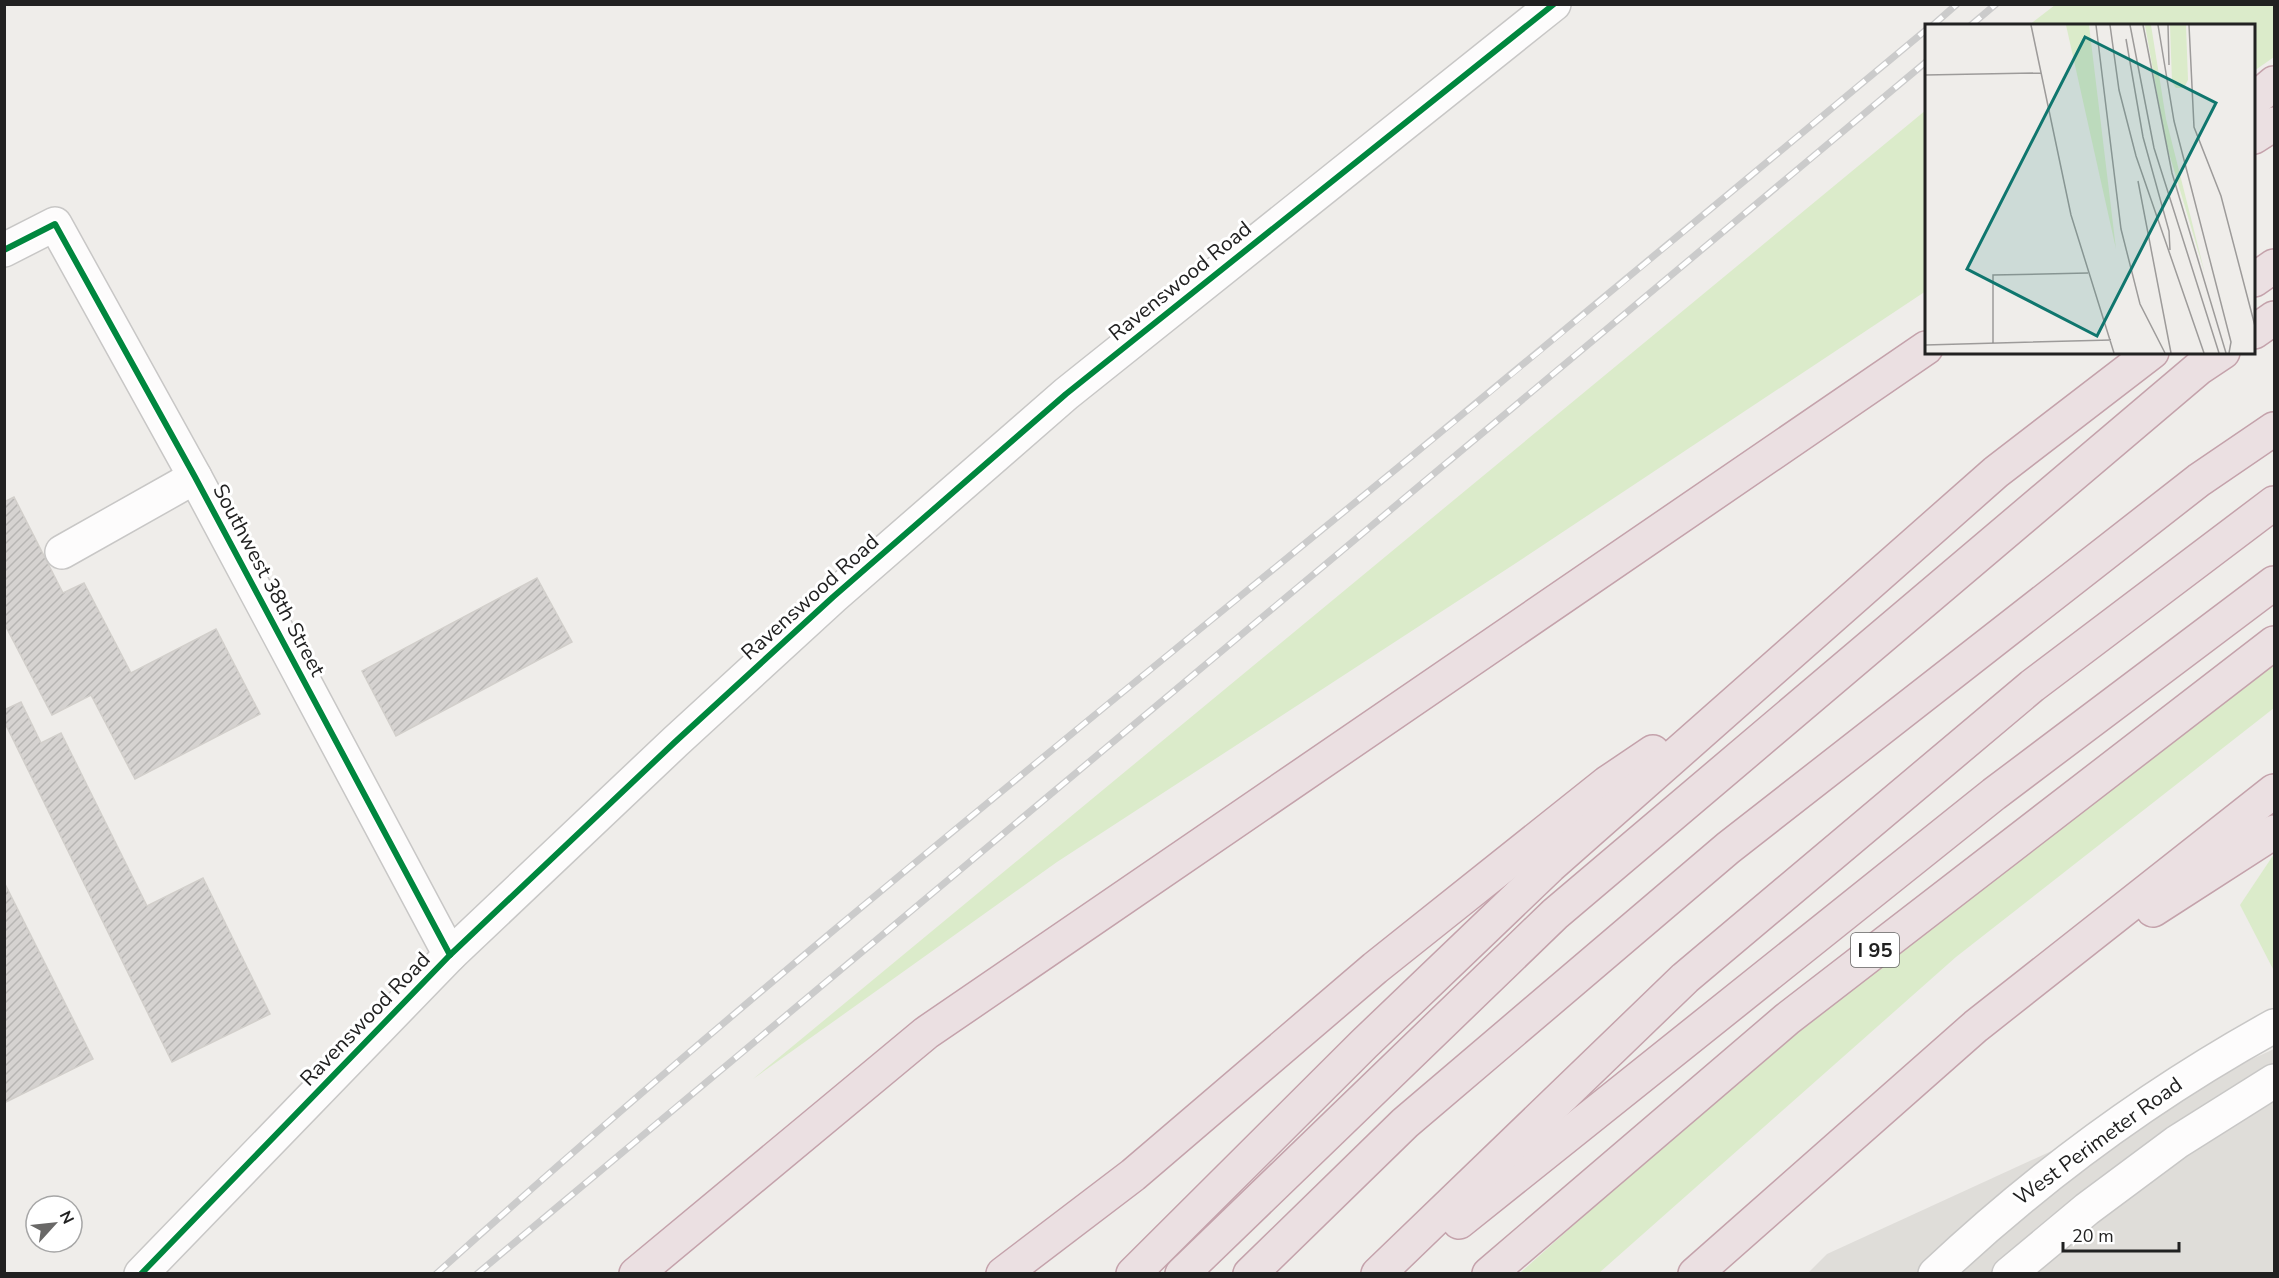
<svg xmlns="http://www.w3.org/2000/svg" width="2279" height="1278" font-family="'Nunito Sans',sans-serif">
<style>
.airport{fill:#dfddd9}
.grass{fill:#dbebca}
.building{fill:url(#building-hatch);stroke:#d2cfcb;stroke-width:1.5}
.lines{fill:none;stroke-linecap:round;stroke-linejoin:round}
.minor-casing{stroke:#c8c7c6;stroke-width:36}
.highway-casing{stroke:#c4a2ab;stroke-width:36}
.minor{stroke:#fdfcfc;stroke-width:33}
.highway{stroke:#ebe0e2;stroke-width:33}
.rail-casing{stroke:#cbcbcb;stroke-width:7}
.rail{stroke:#fff;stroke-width:4.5;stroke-dasharray:14;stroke-linecap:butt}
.cycleway-casing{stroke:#fff;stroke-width:10}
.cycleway{stroke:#00873e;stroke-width:6}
.labels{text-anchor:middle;stroke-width:6;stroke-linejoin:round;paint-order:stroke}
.shield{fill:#fff;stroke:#646464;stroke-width:1.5}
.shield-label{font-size:20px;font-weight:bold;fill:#212121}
.street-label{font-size:21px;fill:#212121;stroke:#fff}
.inset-road{fill:none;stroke:#9d9b9a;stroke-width:1.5}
.view{fill:#0f766e;fill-opacity:0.15;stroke:#0f766e;stroke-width:3}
.inset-edge{fill:none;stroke:#212121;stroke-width:3}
</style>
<defs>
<pattern id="building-hatch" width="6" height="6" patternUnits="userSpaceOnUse" patternTransform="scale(1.5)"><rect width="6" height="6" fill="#d6d3d1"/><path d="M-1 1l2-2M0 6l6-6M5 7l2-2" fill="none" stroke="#b7b5b3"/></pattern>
</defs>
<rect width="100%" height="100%" fill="#efedea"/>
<path class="airport" d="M 2274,1049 L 2274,1273 L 1807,1274 L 1827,1254 Z"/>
<g class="grass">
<path d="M 2055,5 L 2274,5 L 2274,57 L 2254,71 L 2254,26 L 2029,25 Z"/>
<path d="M 1926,110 L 1926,291 L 1513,565 L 1057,862 L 753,1079 Z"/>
<path d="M 2274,654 L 2274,708 L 1956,957 L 1599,1273 L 1519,1274 L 1771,1048 Z"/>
<path d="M 2274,854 L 2274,969 L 2273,969 L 2240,905 Z"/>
</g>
<g class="building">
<path d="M 14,497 L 63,593 L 84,583 L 131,673 L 216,629 L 260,714 L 135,779 L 91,695 L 52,715 L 4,623 L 4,502 Z"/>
<path d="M 537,578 L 572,642 L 396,736 L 362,671 Z"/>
<path d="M 21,702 L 41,743 L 61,733 L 147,906 L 203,878 L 270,1014 L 172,1062 L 4,721 L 4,710 Z"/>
<path d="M 4,882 L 93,1059 L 4,1103 Z"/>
</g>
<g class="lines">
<g class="minor-casing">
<g id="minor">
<path d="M 4,250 L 55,224 L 195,477 L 450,955"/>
<path d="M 62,552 L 195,477"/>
<path d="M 141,1274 L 450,955 L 675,742 L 833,597 L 1066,394 L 1554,4"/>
<path d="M 1935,1274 C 2039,1176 2149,1095 2274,1026"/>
<path d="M 2009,1274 L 2087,1209 L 2177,1142 L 2274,1081"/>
</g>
</g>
<g class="highway-casing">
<g id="highway">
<path d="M 2254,100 L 2274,83"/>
<path d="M 2254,137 L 2274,124"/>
<path d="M 2254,280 L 2274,266"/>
<path d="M 2254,332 L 2274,318"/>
<path d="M 2153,910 L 2274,832"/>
<path d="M 1459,1222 L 1994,794 L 2274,583"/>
<path d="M 636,1274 L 926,1033 L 1926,348"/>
<path d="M 1003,1274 L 1133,1175 L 1375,968 L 1607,783 L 1653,752"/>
<path d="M 1133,1274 L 1364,1044 L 1550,866 L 1996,472 L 2152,352"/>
<path d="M 1182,1274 L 1555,914 L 2199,368 L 2223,352"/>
<path d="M 1250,1274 L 1405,1123 L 1728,848 L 2199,480 L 2274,429"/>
<path d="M 1378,1274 L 1685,978 L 2032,686 L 2274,503"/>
<path d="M 1489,1274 L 1787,1019 L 2274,643"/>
<path d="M 1695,1274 L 1976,1026 L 2274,791"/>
</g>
</g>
<use href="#minor" class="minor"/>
<use href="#highway" class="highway"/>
<g class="rail-casing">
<g id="rail">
<path d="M 1932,26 L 1957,4"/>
<path d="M 1970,26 L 1996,4"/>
<path d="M 436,1274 C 748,993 1076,731 1401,465 C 1577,321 1751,175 1926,30"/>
<path d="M 477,1274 L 1926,62"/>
</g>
</g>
<use href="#rail" class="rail"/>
<g class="cycleway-casing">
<g id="cycleway">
<path d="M 4,250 L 55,224 L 195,477 L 450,955"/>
<path d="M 141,1274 L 450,955 L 675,742 L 833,597 L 1066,394 L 1554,4"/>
</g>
</g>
<use href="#cycleway" class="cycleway"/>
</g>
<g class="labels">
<rect class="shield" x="1851" y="933" width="48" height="34" rx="4.5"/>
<g class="shield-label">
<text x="1875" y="957">I 95</text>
</g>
<g class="street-label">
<text transform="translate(1180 281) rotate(-39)" y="7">Ravenswood Road</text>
<text transform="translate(269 580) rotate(62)" y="7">Southwest 38th Street</text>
<text transform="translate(810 597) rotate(-42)" y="7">Ravenswood Road</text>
<text transform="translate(365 1019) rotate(-46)" y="7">Ravenswood Road</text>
<text transform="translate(2098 1141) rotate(-36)" y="7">West Perimeter Road</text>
</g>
</g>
<g transform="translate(1925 24)">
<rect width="330" height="330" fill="#efedea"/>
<path d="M 141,1 L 164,1 L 191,225 ZM 220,1 L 226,1 L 241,95 L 280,250 L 241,119 ZM 245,1 L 261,1 L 263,56 L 259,64 L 251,64 L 247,58 Z" fill="#dbebca"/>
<path class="inset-road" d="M 106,1 L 146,191 L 189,329M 171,1 L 196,205 L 215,280 L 240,329M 185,1 L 194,66 L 211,132 L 279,329M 205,1 L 229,124 L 294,329M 218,1 L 247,149 L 301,329M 233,1 L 249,97 L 306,318 L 304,329M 243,1 L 244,41M 264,1 L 269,103 L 296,172 L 330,302M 201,15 L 218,113 L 244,207 L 245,226M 0,51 L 116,49M 213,157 L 246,329M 68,319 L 68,251 L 163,249M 0,321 L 186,316"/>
<path class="view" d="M 160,13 L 291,79 L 172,312 L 42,245 Z"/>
<rect width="330" height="330" class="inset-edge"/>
</g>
<rect width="2279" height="1278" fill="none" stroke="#212121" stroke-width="12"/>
<g transform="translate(54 1224) rotate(63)"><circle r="28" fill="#ffffff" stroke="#a6a6a6" stroke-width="1.5"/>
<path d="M0-4.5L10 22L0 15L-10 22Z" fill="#696867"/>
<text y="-9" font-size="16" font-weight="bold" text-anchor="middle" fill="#212121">N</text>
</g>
<path d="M2063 1242v9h116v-9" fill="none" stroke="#212121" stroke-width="3"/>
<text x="2072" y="1242" font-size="18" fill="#212121" stroke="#ffffff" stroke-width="4.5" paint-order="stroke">20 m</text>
</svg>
